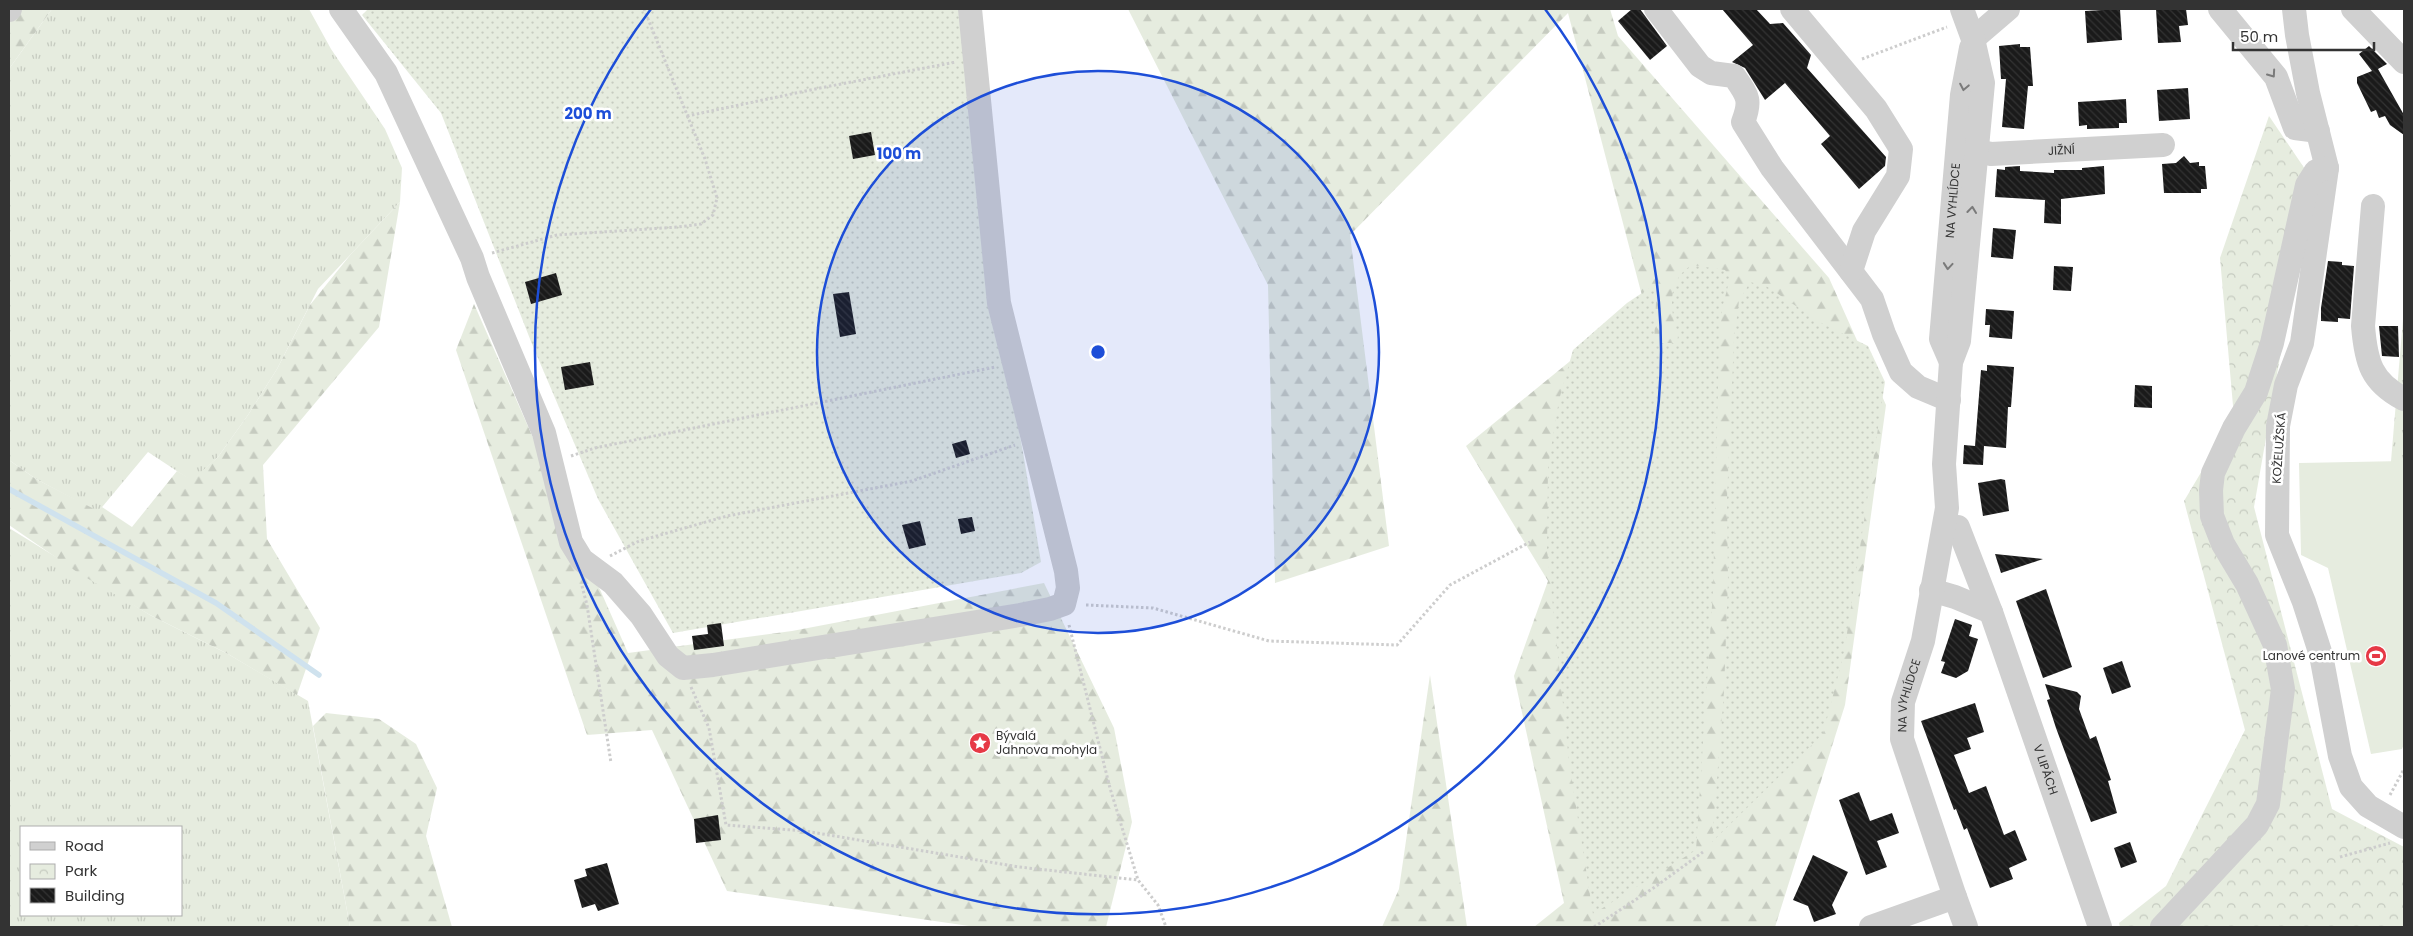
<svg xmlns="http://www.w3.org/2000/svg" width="2413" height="936" font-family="Poppins,sans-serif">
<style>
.grass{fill:url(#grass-tufts);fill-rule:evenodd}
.forest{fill:url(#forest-firs)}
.park{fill:url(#park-crowns)}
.garden{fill:url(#garden-dots)}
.pitch{fill:#e6ecdf}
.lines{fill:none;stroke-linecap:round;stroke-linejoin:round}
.stream{stroke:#cfe2ee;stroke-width:5.5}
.building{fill:url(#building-back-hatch)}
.path{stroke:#cdcdcd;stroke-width:3;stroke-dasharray:2.5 2.5;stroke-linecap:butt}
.minor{stroke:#d0d0d0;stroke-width:24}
.oneway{stroke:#7a7a7a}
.ring{fill:none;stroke:#1d4ed8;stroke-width:2.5}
.labels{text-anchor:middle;stroke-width:5;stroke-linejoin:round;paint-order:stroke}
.street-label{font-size:12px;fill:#333;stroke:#fff}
.poi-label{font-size:12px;fill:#333;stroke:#fff;text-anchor:end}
.centre{fill:#1d4ed8;stroke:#fff;stroke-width:2.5}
.ring-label{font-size:15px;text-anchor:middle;font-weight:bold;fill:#1d4ed8;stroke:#fff;stroke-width:5;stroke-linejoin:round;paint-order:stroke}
</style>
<defs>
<pattern id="grass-tufts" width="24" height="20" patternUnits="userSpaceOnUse" patternTransform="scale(1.25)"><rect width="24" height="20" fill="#e6ecdf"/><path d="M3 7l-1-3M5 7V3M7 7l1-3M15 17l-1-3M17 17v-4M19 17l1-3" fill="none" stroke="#c6cbc0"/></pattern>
<pattern id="forest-firs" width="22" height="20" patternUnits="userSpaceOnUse" patternTransform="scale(1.25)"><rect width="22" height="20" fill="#e6ecdf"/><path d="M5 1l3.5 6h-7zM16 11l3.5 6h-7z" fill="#c6cbc0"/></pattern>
<pattern id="park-crowns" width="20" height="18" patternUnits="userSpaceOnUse" patternTransform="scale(1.25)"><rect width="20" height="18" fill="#e6ecdf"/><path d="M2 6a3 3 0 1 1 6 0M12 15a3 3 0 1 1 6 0" fill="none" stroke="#c6cbc0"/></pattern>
<pattern id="garden-dots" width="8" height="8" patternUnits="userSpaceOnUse" patternTransform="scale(1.25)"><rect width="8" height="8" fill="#e6ecdf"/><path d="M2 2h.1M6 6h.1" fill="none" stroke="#c6cbc0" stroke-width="1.8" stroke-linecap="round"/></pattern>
<pattern id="building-back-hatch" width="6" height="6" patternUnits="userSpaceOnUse" patternTransform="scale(1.25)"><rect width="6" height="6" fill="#1a1a1a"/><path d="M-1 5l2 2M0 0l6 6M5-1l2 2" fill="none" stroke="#333"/></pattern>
</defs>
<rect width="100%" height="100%" fill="#fff"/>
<g class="grass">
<path d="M 52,9 L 309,9 L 331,49 L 385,129 L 402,168 L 400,202 L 318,289 L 277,369 L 248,415 L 218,457 L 192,481 L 148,452 L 98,512 L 36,479 L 9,460 L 9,69 Z"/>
<path d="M 2404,307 L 2404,588 L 2390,473 Z"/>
<path d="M 9,528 L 150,615 L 228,654 L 308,701 L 350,927 L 9,927 ZM 21,827 L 181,827 L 181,915 L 21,915 Z"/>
</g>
<g class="forest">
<path d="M 9,9 L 52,9 L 9,69 Z"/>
<path d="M 1128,9 L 1610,9 L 1618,36 L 1829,278 L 1886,405 L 1845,705 L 1775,927 L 1534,927 L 1564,903 L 1514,676 L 1548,581 L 1466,446 L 1580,353 L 1652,334 L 1568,13 L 1350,235 L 1389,546 L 1275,583 L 1268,285 Z"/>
<path d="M 400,202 L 379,327 L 263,465 L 267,539 L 320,628 L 297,695 L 228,654 L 150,615 L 80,574 L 9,525 L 9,460 L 36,479 L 98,511 L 102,507 L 132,527 L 177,471 L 192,480 L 218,457 L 248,415 L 277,369 L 310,305 L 351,254 Z"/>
<path d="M 474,304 L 628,653 L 792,631 L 1044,583 L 1114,728 L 1132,822 L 1106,927 L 976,927 L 727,891 L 652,730 L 587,735 L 456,350 Z"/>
<path d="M 1430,675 L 1467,927 L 1382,927 L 1399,889 Z"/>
<path d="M 326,713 L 379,719 L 416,744 L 437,788 L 426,836 L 452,927 L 350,927 L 313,726 Z"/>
</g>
<path class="park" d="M 2269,116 L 2311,178 L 2254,507 L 2332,809 L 2404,847 L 2404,927 L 2120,927 L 2119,923 L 2166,886 L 2245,730 L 2184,501 L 2234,417 L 2220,258 Z"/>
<g class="garden">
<path d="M 368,9 L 961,9 L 986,263 L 1023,452 L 1041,562 L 1021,573 L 673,633 L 598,499 L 532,344 L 441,113 L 362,15 Z"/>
<path d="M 1692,265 L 1725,270 L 1730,278 L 1722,309 L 1719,350 L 1713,590 L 1696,850 L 1593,914 L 1569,762 L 1547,549 L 1548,467 L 1559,400 L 1573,350 L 1627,303 L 1657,283 L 1654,343 L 1677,343 C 1680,331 1674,327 1673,316 C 1670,296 1673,276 1692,265 Z"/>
<path d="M 1750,282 L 1766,286 L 1823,324 L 1868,346 L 1885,382 L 1844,653 L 1823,734 L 1712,842 L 1724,691 L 1728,581 L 1727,498 L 1734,339 L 1739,301 Z"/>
</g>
<path class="pitch" d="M 2404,461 L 2404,744 L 2402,749 L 2371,754 L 2328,568 L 2301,555 L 2299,463 Z"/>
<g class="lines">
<path class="stream" d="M 9,489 L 216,603 L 319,675"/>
</g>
<g class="building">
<path d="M 1632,9 L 1640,9 L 1667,46 L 1650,60 L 1618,21 Z"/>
<path d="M 1722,9 L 1756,9 L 1770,24 L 1783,23 L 1811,55 L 1807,68 L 1886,157 L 1885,166 L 1859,189 L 1821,144 L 1830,136 L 1785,83 L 1765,100 L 1745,68 L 1732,62 L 1753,45 Z"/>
<path d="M 2120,9 L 2122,40 L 2087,43 L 2085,11 Z"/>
<path d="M 2156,9 L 2186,9 L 2188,25 L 2179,26 L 2181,42 L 2158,43 Z"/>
<path d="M 2020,44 L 2020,47 L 2030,47 L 2033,86 L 2028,86 L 2024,129 L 2002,127 L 2006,79 L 2001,79 L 1999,46 Z"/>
<path d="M 2369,46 L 2387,64 L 2378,69 L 2404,115 L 2404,135 L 2390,125 L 2385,116 L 2379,118 L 2376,110 L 2371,112 L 2357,83 L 2357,77 L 2372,71 L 2359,54 Z"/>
<path d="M 2188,88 L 2190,119 L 2159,121 L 2157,90 Z"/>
<path d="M 2126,99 L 2127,123 L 2119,123 L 2119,128 L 2087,129 L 2087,125 L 2079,126 L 2078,102 Z"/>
<path d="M 871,132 L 875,155 L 853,159 L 849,136 Z"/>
<path d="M 2184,156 L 2190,163 L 2199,162 L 2199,166 L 2205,166 L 2207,189 L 2201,189 L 2201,193 L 2164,193 L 2162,164 L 2176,163 Z"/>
<path d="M 2020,166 L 2020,171 L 2054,173 L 2054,170 L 2082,170 L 2082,168 L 2104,166 L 2105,194 L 2061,199 L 2061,224 L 2044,223 L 2045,200 L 1995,197 L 1997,169 L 2005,170 L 2005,167 Z"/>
<path d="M 1993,228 L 2016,230 L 2013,259 L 1991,257 Z"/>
<path d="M 2328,261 L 2342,262 L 2342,265 L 2354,266 L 2350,319 L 2338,318 L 2338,322 L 2321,321 L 2321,308 Z"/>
<path d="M 2054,266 L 2073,267 L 2071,291 L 2053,290 Z"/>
<path d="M 556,273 L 562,295 L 531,304 L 525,282 Z"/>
<path d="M 849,292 L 856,334 L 840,337 L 833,294 Z"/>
<path d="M 1986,309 L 2014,311 L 2012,339 L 1989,337 L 1990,325 L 1985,325 Z"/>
<path d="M 2379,326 L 2398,326 L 2399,357 L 2382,356 Z"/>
<path d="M 590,362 L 594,385 L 565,390 L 561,367 Z"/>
<path d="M 1987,365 L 2014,367 L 2011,407 L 2008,407 L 2006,448 L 1984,446 L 1983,465 L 1963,464 L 1964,445 L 1975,446 L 1981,370 L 1987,371 Z"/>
<path d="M 2135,385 L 2152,386 L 2152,408 L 2134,407 Z"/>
<path d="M 966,440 L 970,454 L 956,458 L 952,444 Z"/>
<path d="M 2001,479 L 2005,480 L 2009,511 L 1983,516 L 1978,483 Z"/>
<path d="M 972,517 L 975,531 L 961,534 L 958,519 Z"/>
<path d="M 920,521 L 926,545 L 909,549 L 902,525 Z"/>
<path d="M 1995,554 L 2043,559 L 2001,573 Z"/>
<path d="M 2046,589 L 2072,667 L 2043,678 L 2016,601 Z"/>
<path d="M 1955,619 L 1972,625 L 1969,636 L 1978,639 L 1968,671 L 1956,678 L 1941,673 L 1945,662 L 1941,661 Z"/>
<path d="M 721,623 L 724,646 L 694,650 L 692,636 L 708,634 L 707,625 Z"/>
<path d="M 2122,661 L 2131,687 L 2112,694 L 2103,668 Z"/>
<path d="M 2045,684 L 2077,692 L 2081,696 L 2079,709 L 2090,739 L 2096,736 L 2111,780 L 2108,781 L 2117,813 L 2091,822 L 2056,728 L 2047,700 L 2050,699 Z"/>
<path d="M 1975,703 L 1984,732 L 1967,738 L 1971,749 L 1954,755 L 1969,793 L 1986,786 L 2004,835 L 2015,830 L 2027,860 L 2009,868 L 2013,879 L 1990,888 L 1967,828 L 1964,830 L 1956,809 L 1954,810 L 1921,721 Z"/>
<path d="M 1859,792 L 1870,821 L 1892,813 L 1899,833 L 1877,841 L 1887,867 L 1866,875 L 1839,800 Z"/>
<path d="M 718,815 L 721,840 L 696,843 L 694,819 Z"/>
<path d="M 2130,842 L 2137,862 L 2121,868 L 2114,848 Z"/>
<path d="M 1813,855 L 1848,872 L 1832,905 L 1836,914 L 1814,922 L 1808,906 L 1793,900 Z"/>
<path d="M 607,863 L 619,904 L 598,911 L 595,904 L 582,908 L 574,880 L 587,876 L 585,869 Z"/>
</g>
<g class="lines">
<g class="path">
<path d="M 1862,59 L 1947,27"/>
<path d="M 687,116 L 820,88 L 956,62"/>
<path d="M 492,253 L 557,235 L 678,227 L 701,224 L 713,215 L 717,198 L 705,159 L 644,9"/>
<path d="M 571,456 L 595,448 L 995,367"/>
<path d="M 610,556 L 639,541 L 727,516 L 912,481 L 1015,445"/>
<path d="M 582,586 L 587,605 L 611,763"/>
<path d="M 1086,605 L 1153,608 L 1269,641 L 1397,645 L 1450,585 L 1530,542"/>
<path d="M 1069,625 L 1110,788 L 1138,880 L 1158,905 L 1166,927"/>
<path d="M 691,687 L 709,728 L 726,825 L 805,831 L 1019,867 L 1138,880"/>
<path d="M 2390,795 L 2404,769"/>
<path d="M 2340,857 L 2390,843"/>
<path d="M 1594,927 L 1655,887 L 1703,852"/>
</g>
<g class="minor">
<path d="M 341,9 L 386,73 L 472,258 L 478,277 L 544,433 L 571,542 L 582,560 L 613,583 L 641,615 L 668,656 L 683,668 L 713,665 L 1020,615 L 1050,609 L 1064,604 L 1068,588 L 1066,571 L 999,303 L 970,9"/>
<path d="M 1656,9 L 1700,66 L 1711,73 L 1734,76 C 1747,95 1752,99 1743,122 L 1772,168 L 1872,299 L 1884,334 L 1901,372 L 1918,387 L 1949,400"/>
<path d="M 1792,9 L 1876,109 L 1901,149 L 1898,176 L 1864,231 L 1851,271"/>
<path d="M 2220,9 L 2276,77 L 2295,128 L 2318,131"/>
<path d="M 2294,9 L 2297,35 L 2308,93 L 2327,168 L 2302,343 L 2286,385 L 2278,426 L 2277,535 L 2304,602 L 2321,655 L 2340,756 L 2351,787 L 2368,806 L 2404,827"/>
<path d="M 2353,9 L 2404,62"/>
<path d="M 9,10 L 10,9"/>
<path d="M 1973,39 L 2008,9"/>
<path id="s1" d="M 1963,148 L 1991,154 L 2163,145"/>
<path d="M 2373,206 L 2363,326 C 2366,362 2371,382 2404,399"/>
<path id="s2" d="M 1951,362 L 1941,339 L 1962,95 L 1971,48"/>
<path id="s3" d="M 1958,527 L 1991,612 L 2100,927"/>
<path d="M 1931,590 L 1955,597 L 1991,612"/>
<path d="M 1955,897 L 1966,927"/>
<path id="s4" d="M 1871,927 L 1955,897 L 1902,739 L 1903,702 L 1923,641 L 1947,508 L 1944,464 L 1951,362 L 1959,341 L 1983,83 L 1973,39 L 1962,9"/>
<path d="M 2162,927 L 2257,825 L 2268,804 L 2283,689 L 2275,645 L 2247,584 L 2223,544 L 2212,516 L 2211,490 L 2213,473 L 2234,428 L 2256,392 L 2272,343 L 2307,185 L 2316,171 L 2327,168"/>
</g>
</g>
<defs><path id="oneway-chevron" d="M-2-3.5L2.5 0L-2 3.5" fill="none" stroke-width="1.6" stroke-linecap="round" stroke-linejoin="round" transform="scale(1.25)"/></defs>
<g class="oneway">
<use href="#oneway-chevron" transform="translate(2272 74) rotate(55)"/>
<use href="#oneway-chevron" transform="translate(1964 87) rotate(101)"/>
<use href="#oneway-chevron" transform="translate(1972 210) rotate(-84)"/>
<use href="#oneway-chevron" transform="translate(1948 266) rotate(95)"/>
</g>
<circle cx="1098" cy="352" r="281" fill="#1d4ed8" fill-opacity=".12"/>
<g class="ring">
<circle cx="1098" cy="352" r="281"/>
<path d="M1545 9A563 563 0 1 1 651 9"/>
</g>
<defs>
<g id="stadium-disc" transform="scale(1.125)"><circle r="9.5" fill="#e63946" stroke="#fff"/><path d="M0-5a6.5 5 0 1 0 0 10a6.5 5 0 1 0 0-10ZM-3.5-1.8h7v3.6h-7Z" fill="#fff"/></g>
<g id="sight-disc" transform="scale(1.125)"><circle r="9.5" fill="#e63946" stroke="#fff"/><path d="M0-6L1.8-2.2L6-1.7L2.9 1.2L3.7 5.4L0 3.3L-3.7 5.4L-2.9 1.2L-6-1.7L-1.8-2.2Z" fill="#fff"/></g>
</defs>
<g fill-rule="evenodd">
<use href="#stadium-disc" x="2376" y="656"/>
<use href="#sight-disc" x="980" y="743"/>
</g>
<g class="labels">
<g class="street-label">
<text dy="4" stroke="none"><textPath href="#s1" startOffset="99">JIŽNÍ</textPath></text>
<text dy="4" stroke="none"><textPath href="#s2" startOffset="164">NA VYHLÍDCE</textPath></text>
<text transform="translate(2279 448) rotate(-86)" y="4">KOŽELUŽSKÁ</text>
<text dy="4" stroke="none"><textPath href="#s4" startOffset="300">NA VYHLÍDCE</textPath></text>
<text dy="4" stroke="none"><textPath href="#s3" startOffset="258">V LIPÁCH</textPath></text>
</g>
<g class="poi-label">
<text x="2360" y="660">Lanové centrum</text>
<text x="996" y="740" text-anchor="start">Bývalá<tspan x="996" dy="14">Jahnova mohyla</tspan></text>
</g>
</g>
<circle cx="1098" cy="352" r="8" class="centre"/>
<g class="ring-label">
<text x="588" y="119">200 m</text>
<text x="899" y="159">100 m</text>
</g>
<rect width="2413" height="936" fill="none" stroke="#333333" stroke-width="20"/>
<rect x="20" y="826" width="162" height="90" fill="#ffffff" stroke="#adadad"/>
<rect x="30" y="842" width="25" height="8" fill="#d0d0d0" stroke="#adadad"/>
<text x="65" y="851" font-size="15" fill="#333333">Road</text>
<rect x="30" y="864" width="25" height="15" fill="url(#park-crowns)" stroke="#adadad"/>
<text x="65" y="876" font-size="15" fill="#333333">Park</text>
<rect x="30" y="888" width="25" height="15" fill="url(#building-back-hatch)" stroke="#adadad"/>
<text x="65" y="901" font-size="15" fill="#333333">Building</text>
<path d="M2233 42v8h141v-8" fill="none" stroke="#333333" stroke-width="2.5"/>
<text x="2240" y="42" font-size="15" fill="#333333" stroke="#ffffff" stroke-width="4" paint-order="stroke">50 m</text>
</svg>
